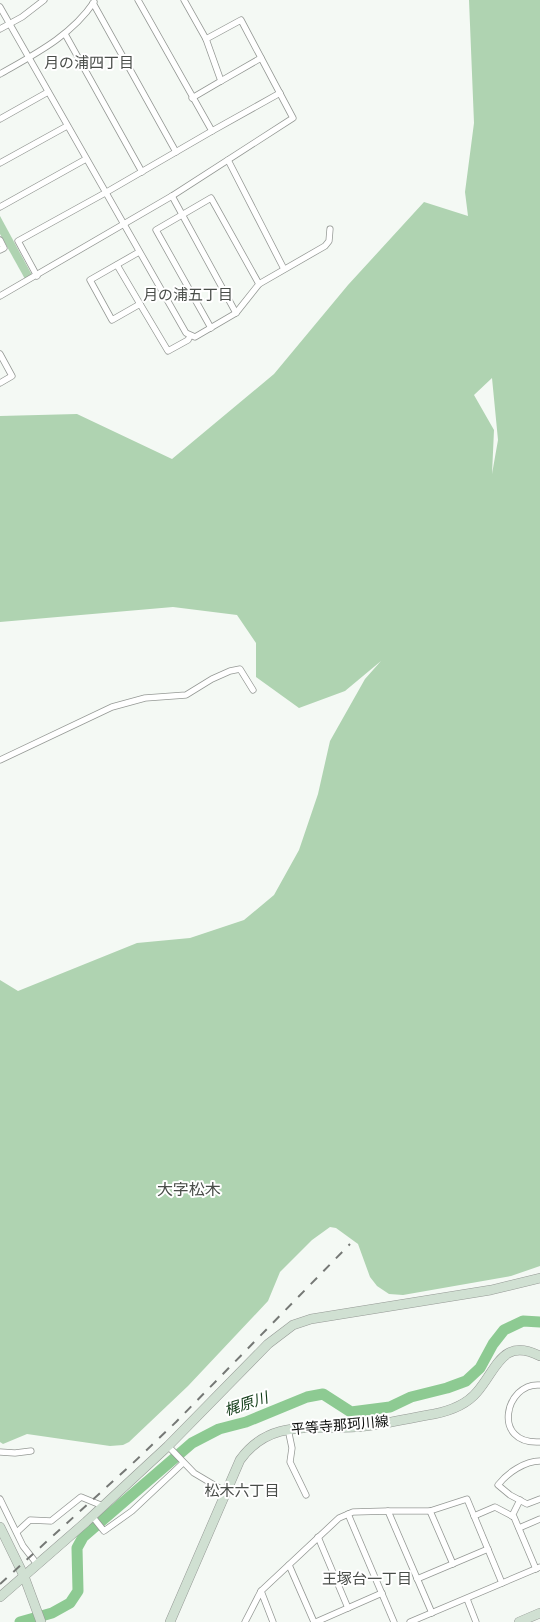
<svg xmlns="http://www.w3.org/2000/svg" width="540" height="1622" font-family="'Fira Sans','Noto Sans JP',sans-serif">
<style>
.green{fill:#afd3b1;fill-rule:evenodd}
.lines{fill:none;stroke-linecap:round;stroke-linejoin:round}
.river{stroke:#8dca92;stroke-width:11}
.street-casing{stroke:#959995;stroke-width:7}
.secondary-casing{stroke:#959995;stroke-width:10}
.street{stroke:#fff;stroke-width:5.5}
.secondary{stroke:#d0e0d2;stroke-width:9}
.rail{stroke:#757875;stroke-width:2;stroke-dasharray:9 9;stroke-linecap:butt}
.labels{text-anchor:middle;stroke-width:4;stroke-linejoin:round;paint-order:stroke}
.street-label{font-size:14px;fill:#0c0d0c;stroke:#fff}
.neighbourhood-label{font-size:15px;fill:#494d49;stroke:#fff}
.water-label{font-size:15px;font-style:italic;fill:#113c17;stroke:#fff}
.quarter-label{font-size:16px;fill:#494d49;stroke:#fff}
</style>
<rect width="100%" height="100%" fill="#f4f9f4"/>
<g class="green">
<path d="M 469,0 L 540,0 L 540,1266 L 511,1276 L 403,1295 L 389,1294 L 377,1286 L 370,1277 L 358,1244 L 336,1228 L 330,1227 L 312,1240 L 280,1272 L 268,1301 L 188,1386 L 129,1442 L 123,1445 L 110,1446 L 27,1434 L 3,1444 L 0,1442 L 0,980 L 18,991 L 137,943 L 190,938 L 244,920 L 274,895 L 299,850 L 318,794 L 330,741 L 365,679 L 381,661 L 345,691 L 299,708 L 256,677 L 256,643 L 237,615 L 173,607 L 0,622 L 0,416 L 77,414 L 172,459 L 274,374 L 348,285 L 424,202 L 468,216 L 465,192 L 474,123 ZM 492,378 L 498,440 L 492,474 L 494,430 L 474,395 Z"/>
<path d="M 0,216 L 32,275 L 25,279 L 0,234 Z"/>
</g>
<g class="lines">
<path class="river" d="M 20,1622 L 52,1613 L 70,1603 L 78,1591 L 77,1548 L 83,1537 L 192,1443 L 219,1429 L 246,1422 L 307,1397 L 323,1394 L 351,1412 L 390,1407 L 411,1397 L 447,1388 L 466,1381 L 480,1368 L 493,1344 L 504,1330 L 523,1321 L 540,1322"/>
<g class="street-casing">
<g id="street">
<path d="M 184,0 L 206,39 L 221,81 L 192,98"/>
<path d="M 93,3 L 176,152"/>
<path d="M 0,7 L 186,333 L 195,337 L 236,313 L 259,284 L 325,246 L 329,241 L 330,229"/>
<path d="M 0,29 L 22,17 L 44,0"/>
<path d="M 65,34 L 142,172"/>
<path d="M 0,74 C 35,54 71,36 94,2"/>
<path d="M 221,81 L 261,58"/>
<path d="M 0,119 L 48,92"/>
<path d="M 212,131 L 280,93"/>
<path d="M 228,160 L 284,269"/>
<path d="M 0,163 L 67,126"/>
<path d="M 172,196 L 236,313"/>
<path d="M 0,207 L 86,159"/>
<path d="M 0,240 L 4,248 L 0,250"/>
<path d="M 139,252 L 90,280 L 112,320 L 140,304 L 168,351 L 188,340 L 190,336"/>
<path d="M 117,265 L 140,304"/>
<path d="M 37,276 L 18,241 L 105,193 L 212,131 L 138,0"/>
<path d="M 0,296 L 172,196 L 293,118 L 241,20 L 206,39"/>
<path d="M 211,328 L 156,230 L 211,198 L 259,284"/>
<path d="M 0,354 L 12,376 L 0,383"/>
<path d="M 0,760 L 112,707 L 145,698 L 186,695 L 212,679 L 230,671 L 240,669 L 253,690"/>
<path d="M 540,1385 C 505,1382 491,1445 540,1442"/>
<path d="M 288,1429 L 292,1448 L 290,1462 L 306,1495"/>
<path d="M 168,1446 L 194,1473 L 226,1492"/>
<path d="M 0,1452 L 15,1453 L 31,1451"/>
<path d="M 540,1461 C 525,1461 507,1473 498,1485 L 510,1495 L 527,1504 L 540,1499"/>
<path d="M 0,1499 L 23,1546 L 37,1564"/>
<path d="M 388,1511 L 430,1511 L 467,1499 L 502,1583"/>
<path d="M 430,1511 L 453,1564"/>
<path d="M 348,1514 L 394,1622"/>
<path d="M 92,1516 L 104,1531 L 132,1511 L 183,1463"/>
<path d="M 474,1516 L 495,1507 L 514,1517 L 536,1569"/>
<path d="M 512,1516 L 520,1500"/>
<path d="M 519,1528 L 540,1519"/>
<path d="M 17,1532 L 30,1520 L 51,1521 L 81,1497 L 103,1506"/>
<path d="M 318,1537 L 348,1608"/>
<path d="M 289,1565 L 314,1622"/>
<path d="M 417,1579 L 488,1549"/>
<path d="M 261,1591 L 339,1518 L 353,1512 L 388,1511 L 432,1613"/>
<path d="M 467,1599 L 476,1622"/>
<path d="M 245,1622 L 261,1591 L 273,1622"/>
<path d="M 316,1622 L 382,1593"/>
<path d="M 410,1622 L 540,1567"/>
</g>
</g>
<g class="secondary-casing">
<g id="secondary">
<path d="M 0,1527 L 24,1576 L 41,1622"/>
<path d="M 0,1597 L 86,1522 L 168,1446 L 268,1344 L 293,1325 L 311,1319 L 491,1290 L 540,1278"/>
<path d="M 170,1622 L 240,1460 C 272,1415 319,1432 366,1426 C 389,1423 411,1418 434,1414 C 449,1411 467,1404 477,1392 C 497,1369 502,1337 540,1356"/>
<path d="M 519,1622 L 540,1613"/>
</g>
</g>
<use href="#street" class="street"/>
<use href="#secondary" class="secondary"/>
<path class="rail" d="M 0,1584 L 133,1463 L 176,1422 L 350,1244"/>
</g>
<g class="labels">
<g class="street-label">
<text transform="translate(340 1425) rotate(-5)" y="5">平等寺那珂川線</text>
</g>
<g class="neighbourhood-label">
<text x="89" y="68">月の浦四丁目</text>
<text x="188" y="300">月の浦五丁目</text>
<text x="242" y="1496">松木六丁目</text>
<text x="367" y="1584">王塚台一丁目</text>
</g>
<g class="water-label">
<text transform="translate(246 1404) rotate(-18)" y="5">梶原川</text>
</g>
<g class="quarter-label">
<text x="189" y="1195">大字松木</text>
</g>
</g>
</svg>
